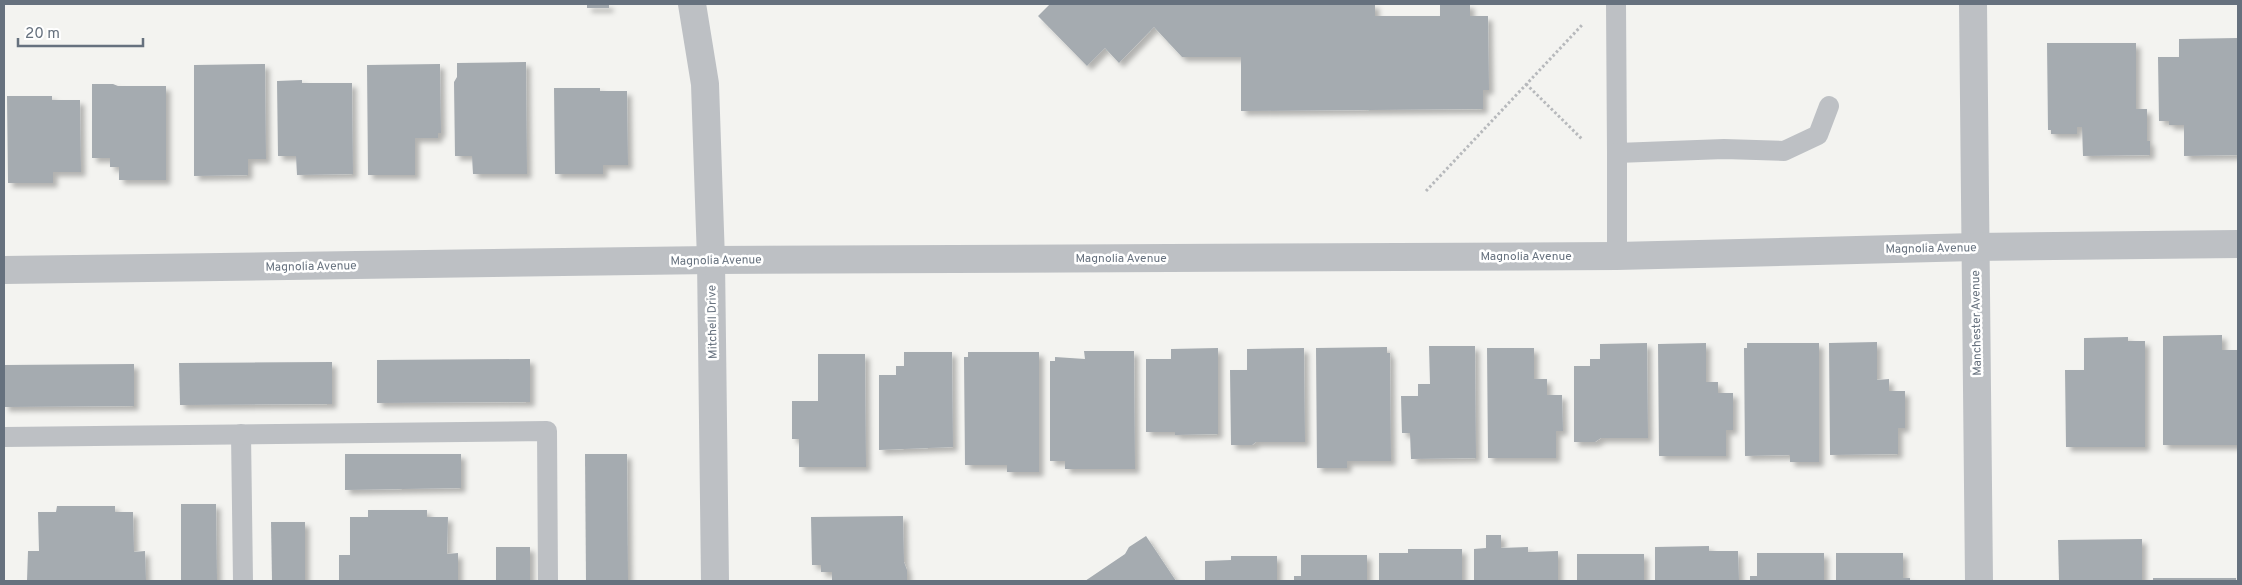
<svg xmlns="http://www.w3.org/2000/svg" width="2242" height="585" font-family="Overpass,sans-serif">
<style>
.building{fill:#a5abb0;filter:url(#shadow)}
.lines{fill:none;stroke-linecap:round;stroke-linejoin:round}
.path{stroke:#b7b9bc;stroke-width:3;stroke-dasharray:2.5 2.5;stroke-linecap:butt}
.lane{stroke:#bdc0c4;stroke-width:20}
.street{stroke:#bdc0c4;stroke-width:28}
.labels{text-anchor:middle;stroke-width:5;stroke-linejoin:round;paint-order:stroke}
.street-label{font-size:12px;fill:#66717e;stroke:#fff}
</style>
<defs>
<filter id="shadow"><feDropShadow dx="4.5" dy="4.5" stdDeviation="2.5" flood-color="#0004"/></filter>
</defs>
<rect width="100%" height="100%" fill="#f3f3f0"/>
<g class="building">
<rect x="587" y="4" width="22" height="4"/>
<path d="M 1050,4 L 1375,4 L 1375,16 L 1440,16 L 1440,4 L 1470,4 L 1470,16 L 1488,16 L 1489,90 L 1483,90 L 1483,109 L 1241,111 L 1241,57 L 1182,57 L 1154,27 L 1119,63 L 1105,48 L 1087,66 L 1038,16 Z"/>
<path d="M 2238,38 L 2238,155 L 2184,156 L 2184,125 L 2169,125 L 2169,121 L 2159,121 L 2158,57 L 2179,57 L 2179,39 Z"/>
<path d="M 2047,43 L 2136,43 L 2136,109 L 2147,109 L 2147,141 L 2150,141 L 2150,155 L 2083,156 L 2082,127 L 2077,127 L 2077,134 L 2051,134 L 2051,130 L 2048,130 Z"/>
<path d="M 526,62 L 527,174 L 473,174 L 472,156 L 455,156 L 454,82 L 457,77 L 457,63 Z"/>
<path d="M 265,64 L 266,159 L 248,159 L 248,175 L 194,176 L 194,65 Z"/>
<path d="M 440,64 L 441,133 L 438,133 L 438,138 L 415,138 L 415,175 L 368,175 L 367,65 Z"/>
<path d="M 302,80 L 302,83 L 352,83 L 353,174 L 297,175 L 296,156 L 278,156 L 277,81 Z"/>
<path d="M 92,84 L 113,84 L 118,86 L 166,86 L 166,180 L 119,180 L 119,167 L 110,167 L 110,158 L 92,158 Z"/>
<path d="M 554,88 L 600,88 L 600,91 L 627,91 L 628,165 L 603,165 L 603,174 L 555,174 Z"/>
<path d="M 7,96 L 52,96 L 52,100 L 80,100 L 81,172 L 53,172 L 53,183 L 8,183 Z"/>
<path d="M 2222,335 L 2222,350 L 2238,350 L 2238,445 L 2163,445 L 2163,336 Z"/>
<path d="M 2128,337 L 2128,341 L 2145,341 L 2145,447 L 2066,447 L 2065,370 L 2084,370 L 2084,338 Z"/>
<path d="M 1877,342 L 1877,380 L 1889,379 L 1889,391 L 1905,391 L 1905,428 L 1898,428 L 1898,454 L 1830,455 L 1829,343 Z"/>
<path d="M 1647,343 L 1648,438 L 1601,438 L 1595,442 L 1574,442 L 1574,366 L 1590,366 L 1590,359 L 1600,359 L 1600,344 Z"/>
<path d="M 1706,343 L 1706,382 L 1718,382 L 1718,393 L 1733,393 L 1733,430 L 1726,430 L 1726,456 L 1659,456 L 1658,344 Z"/>
<path d="M 1747,343 L 1819,343 L 1819,462 L 1790,462 L 1790,455 L 1745,456 L 1744,348 L 1747,348 Z"/>
<path d="M 1429,346 L 1475,346 L 1476,458 L 1411,459 L 1410,433 L 1402,433 L 1401,396 L 1418,396 L 1418,384 L 1430,384 Z"/>
<path d="M 1387,347 L 1387,353 L 1390,353 L 1391,461 L 1347,461 L 1347,468 L 1317,468 L 1316,348 Z"/>
<path d="M 1218,348 L 1218,434 L 1175,435 L 1175,432 L 1146,432 L 1146,359 L 1171,359 L 1171,349 Z"/>
<path d="M 1304,348 L 1305,442 L 1256,442 L 1252,445 L 1231,445 L 1230,370 L 1247,370 L 1247,349 Z"/>
<path d="M 1487,348 L 1534,348 L 1534,379 L 1547,379 L 1547,395 L 1562,395 L 1563,431 L 1556,431 L 1556,458 L 1488,458 Z"/>
<path d="M 1084,351 L 1134,351 L 1135,469 L 1065,469 L 1065,461 L 1050,461 L 1050,361 L 1055,361 L 1055,357 L 1085,359 Z"/>
<path d="M 904,352 L 952,352 L 953,447 L 879,450 L 879,375 L 896,375 L 896,366 L 904,366 Z"/>
<path d="M 968,352 L 1039,352 L 1039,472 L 1007,472 L 1007,465 L 965,465 L 964,357 L 968,357 Z"/>
<path d="M 818,354 L 865,354 L 866,467 L 799,467 L 799,439 L 792,439 L 792,401 L 818,401 Z"/>
<path d="M 530,359 L 530,402 L 377,403 L 377,360 Z"/>
<path d="M 332,362 L 332,404 L 180,405 L 179,363 Z"/>
<path d="M 134,364 L 134,406 L 4,407 L 4,365 Z"/>
<path d="M 345,454 L 461,454 L 461,488 L 345,490 Z"/>
<path d="M 585,454 L 627,454 L 628,581 L 586,581 Z"/>
<path d="M 181,504 L 216,504 L 217,581 L 181,581 Z"/>
<path d="M 57,506 L 115,506 L 115,512 L 133,512 L 134,552 L 145,551 L 146,581 L 27,581 L 28,551 L 39,551 L 38,512 L 56,512 Z"/>
<path d="M 368,510 L 427,510 L 427,517 L 448,517 L 447,554 L 458,553 L 458,581 L 339,581 L 339,555 L 350,555 L 350,517 L 368,517 Z"/>
<path d="M 903,516 L 904,562 L 907,570 L 907,581 L 832,581 L 832,572 L 821,572 L 821,565 L 812,565 L 811,517 Z"/>
<path d="M 271,522 L 305,522 L 305,581 L 272,581 Z"/>
<path d="M 1486,535 L 1501,535 L 1501,548 L 1528,547 L 1528,552 L 1558,551 L 1558,581 L 1474,581 L 1474,549 L 1486,548 Z"/>
<path d="M 1146,536 L 1176,581 L 1085,581 L 1125,554 L 1129,547 Z"/>
<path d="M 2142,539 L 2142,581 L 2059,581 L 2058,540 Z"/>
<path d="M 1709,546 L 1709,551 L 1738,551 L 1739,581 L 1655,581 L 1655,547 Z"/>
<rect x="496" y="547" width="34" height="34"/>
<path d="M 1408,549 L 1462,549 L 1462,581 L 1379,581 L 1379,553 L 1408,553 Z"/>
<path d="M 1757,553 L 1824,553 L 1824,581 L 1750,581 L 1750,576 L 1757,576 Z"/>
<path d="M 1836,553 L 1903,553 L 1903,578 L 1910,578 L 1910,581 L 1836,581 Z"/>
<rect x="1577" y="554" width="67" height="27"/>
<path d="M 1301,555 L 1367,555 L 1367,581 L 1294,581 L 1294,576 L 1301,576 Z"/>
<path d="M 1231,556 L 1277,556 L 1277,581 L 1205,581 L 1205,561 L 1231,560 Z"/>
<rect x="2153" y="578" width="83" height="3"/>
</g>
<g class="lines">
<g class="path">
<path d="M 1526,84 L 1583,140"/>
<path d="M 1426,191 L 1583,24"/>
</g>
<g class="lane">
<path d="M 1616,4 L 1617,153 L 1724,149 L 1784,151 L 1818,135 L 1829,106"/>
<path d="M 1617,153 L 1617,256"/>
<path d="M 241,434 L 243,581"/>
<path d="M 4,437 L 547,431 L 548,581"/>
</g>
<g class="street">
<path d="M 692,4 L 705,84 L 711,260 L 715,581"/>
<path d="M 1973,4 L 1979,581"/>
<path d="M 4,270 L 711,260 L 1617,256 L 1975,247 L 2238,244"/>
</g>
</g>
<g class="labels">
<g class="street-label">
<text transform="translate(1931 248) rotate(-1)" y="4">Magnolia Avenue</text>
<text x="1526" y="260">Magnolia Avenue</text>
<text x="1121" y="262">Magnolia Avenue</text>
<text transform="translate(716 260) rotate(-1)" y="4">Magnolia Avenue</text>
<text transform="translate(311 266) rotate(-1)" y="4">Magnolia Avenue</text>
<text transform="translate(712 322) rotate(-91)" y="4">Mitchell Drive</text>
<text transform="translate(1976 323) rotate(-91)" y="4">Manchester Avenue</text>
</g>
</g>
<rect width="2242" height="585" fill="none" stroke="#66717e" stroke-width="10"/>
<path d="M18 38v8h125v-8" fill="none" stroke="#66717e" stroke-width="2.5"/>
<text x="25" y="38" font-size="15" fill="#66717e" stroke="#ffffff" stroke-width="4" paint-order="stroke">20 m</text>
</svg>
